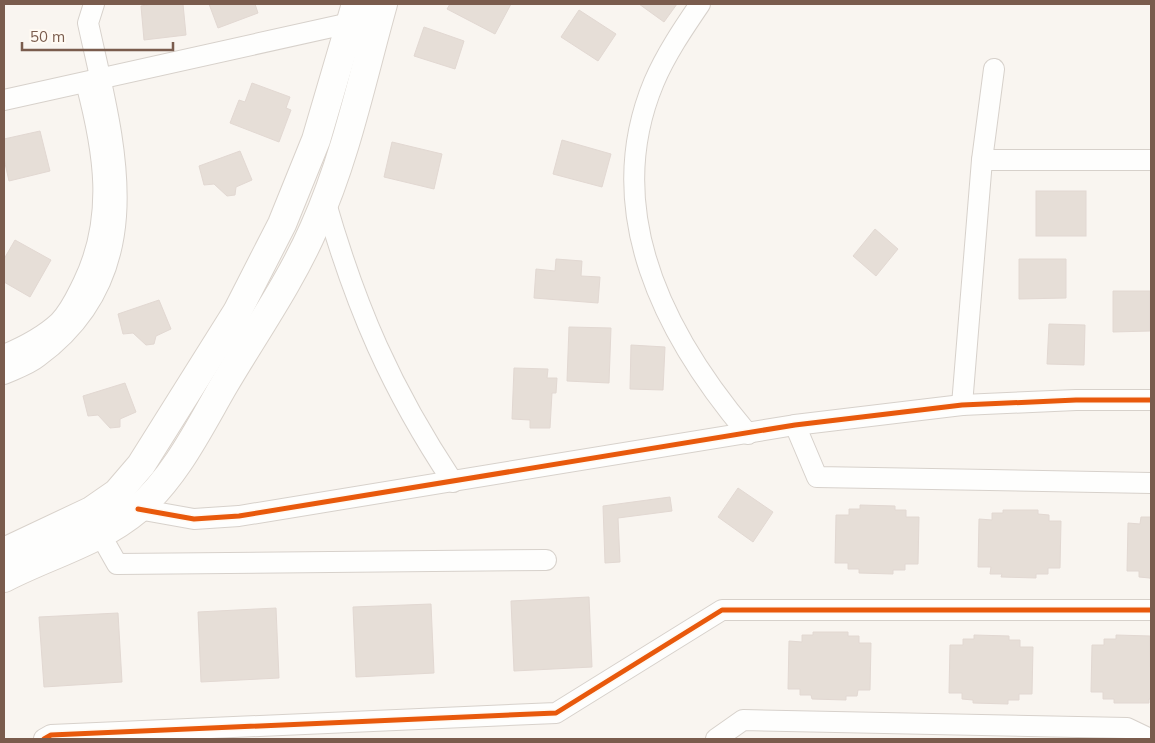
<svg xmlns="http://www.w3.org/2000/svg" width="1155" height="743" font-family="Mulish,sans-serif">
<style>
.building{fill:#e6ded7;stroke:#e2d8d2}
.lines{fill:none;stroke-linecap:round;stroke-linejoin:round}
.street-casing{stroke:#d7d1cb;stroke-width:22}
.secondary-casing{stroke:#d9d2cb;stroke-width:30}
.street{stroke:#fefefd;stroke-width:20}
.secondary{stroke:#fefefd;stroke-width:28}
.cycleway-casing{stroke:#fffaf3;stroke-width:8}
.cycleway{stroke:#e8590c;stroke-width:5}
</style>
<rect width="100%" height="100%" fill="#f9f5f0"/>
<g class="building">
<path d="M 152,4 L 183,4 L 186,35 L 144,40 L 141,6 Z"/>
<path d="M 209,4 L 255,4 L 258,13 L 218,28 Z"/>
<path d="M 450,4 L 511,4 L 495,34 L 447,9 Z"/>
<path d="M 639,4 L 677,4 L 664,22 Z"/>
<path d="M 579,10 L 616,34 L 598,61 L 561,37 Z"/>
<path d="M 424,27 L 464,41 L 455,69 L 414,56 Z"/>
<path d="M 252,83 L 290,97 L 286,108 L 291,110 L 279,142 L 230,123 L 239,100 L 245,102 Z"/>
<path d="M 40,131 L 50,171 L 9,181 L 4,159 L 4,139 Z"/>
<path d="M 562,140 L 611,154 L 602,187 L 553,174 Z"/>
<path d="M 392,142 L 442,154 L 434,189 L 384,177 Z"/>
<path d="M 240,151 L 252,180 L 236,187 L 235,195 L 227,196 L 214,184 L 204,185 L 199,166 Z"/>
<rect x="1036" y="191" width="50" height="45"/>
<path d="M 875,229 L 898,249 L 876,276 L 853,256 Z"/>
<path d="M 15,240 L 51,260 L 30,297 L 4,282 L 4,259 Z"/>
<path d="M 556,259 L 582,261 L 581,276 L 600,277 L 598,303 L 534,298 L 536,269 L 555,271 Z"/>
<path d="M 1019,259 L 1066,259 L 1066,298 L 1019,299 Z"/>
<path d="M 1113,291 L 1150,291 L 1150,331 L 1113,332 Z"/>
<path d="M 159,300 L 171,329 L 156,336 L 154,344 L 146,345 L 133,333 L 123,334 L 118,314 Z"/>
<path d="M 1049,324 L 1085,325 L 1084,365 L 1047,364 Z"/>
<path d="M 569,327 L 611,328 L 609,383 L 567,381 Z"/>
<path d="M 631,345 L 665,347 L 663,390 L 630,389 Z"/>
<path d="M 514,368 L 548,369 L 547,378 L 557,378 L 556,393 L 552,393 L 550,428 L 530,428 L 530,420 L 512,419 Z"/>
<path d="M 125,383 L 136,412 L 120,419 L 120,427 L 110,428 L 98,415 L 88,416 L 83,396 Z"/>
<path d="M 738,488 L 773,512 L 753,542 L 718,517 Z"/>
<path d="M 670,497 L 672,511 L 618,518 L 620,562 L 605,563 L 603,506 Z"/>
<path d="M 860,505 L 895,506 L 895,510 L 906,510 L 906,517 L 919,517 L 918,564 L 905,564 L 905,570 L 893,570 L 893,574 L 859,573 L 859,569 L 848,569 L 848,563 L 835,563 L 836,515 L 849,515 L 849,509 L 860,509 Z"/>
<path d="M 1003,510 L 1038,510 L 1038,514 L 1049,515 L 1049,521 L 1061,521 L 1060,568 L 1048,568 L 1048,574 L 1036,574 L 1036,578 L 1001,577 L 1002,574 L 990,574 L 991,567 L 978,567 L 979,519 L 992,520 L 992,513 L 1003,513 Z"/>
<path d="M 1141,517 L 1151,517 L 1151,581 L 1150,578 L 1139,577 L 1139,571 L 1127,571 L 1128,523 L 1140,524 Z"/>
<path d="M 589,597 L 592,667 L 514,671 L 511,601 Z"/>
<path d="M 431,604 L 434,673 L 356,677 L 353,607 Z"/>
<path d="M 276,608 L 279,678 L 201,682 L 198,612 Z"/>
<path d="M 118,613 L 122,682 L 44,687 L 39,617 Z"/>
<path d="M 813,632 L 848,632 L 848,636 L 859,636 L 859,643 L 871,643 L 870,690 L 858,690 L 857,696 L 846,696 L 846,700 L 812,699 L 811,695 L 800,695 L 800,689 L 788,689 L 789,641 L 802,642 L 802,635 L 813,635 Z"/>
<path d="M 974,635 L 1009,636 L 1009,640 L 1020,640 L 1020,647 L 1033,647 L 1032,694 L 1019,694 L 1019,700 L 1008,700 L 1008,704 L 973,703 L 973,700 L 962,699 L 962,693 L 949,693 L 950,645 L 963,645 L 963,639 L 974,639 Z"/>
<path d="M 1116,635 L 1150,636 L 1151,699 L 1149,699 L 1149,703 L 1114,703 L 1114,699 L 1103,699 L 1103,692 L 1091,692 L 1092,645 L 1104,645 L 1104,639 L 1116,639 Z"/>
</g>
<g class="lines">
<g class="street-casing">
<g id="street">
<path d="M 700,4 C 683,29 666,54 654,82 C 600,211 665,336 748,434"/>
<path d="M 4,100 L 350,23"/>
<path d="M 982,160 L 1151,160"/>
<path d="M 325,200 C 356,308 391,389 453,482"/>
<path d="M 4,355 C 23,347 43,337 59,322 C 70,311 76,297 83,283 C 115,217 104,151 86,83"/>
<path d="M 4,374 C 15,369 28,365 38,357 C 155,271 114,142 88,23 L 94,4"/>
<path d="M 962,405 L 982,160 L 994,69"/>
<path d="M 795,425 L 817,477 L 1151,483"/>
<path d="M 138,509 L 194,519 L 239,516 L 795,425 L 962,405 L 1076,400 L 1151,400"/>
<path d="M 100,534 L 117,564 L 546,560"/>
<path d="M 44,739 L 51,735 L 556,713 L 722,610 L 1151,610"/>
<path d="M 716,739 L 743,720 L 1127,728 L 1150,739"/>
</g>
</g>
<g class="secondary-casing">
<g id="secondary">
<path d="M 4,552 L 91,511 L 117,493 L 141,465 L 237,312 L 282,224 L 316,140 L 356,4"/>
<path d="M 4,578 C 48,555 99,542 138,509 C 176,476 199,428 224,385 C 254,334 290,283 314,228 C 346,157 362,79 383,4"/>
</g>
</g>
<use href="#street" class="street"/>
<use href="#secondary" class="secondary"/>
<g class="cycleway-casing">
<g id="cycleway">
<path d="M 138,509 L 194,519 L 239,516 L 795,425 L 962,405 L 1076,400 L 1151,400"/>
<path d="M 44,739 L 51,735 L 556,713 L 722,610 L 1151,610"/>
</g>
</g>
<use href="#cycleway" class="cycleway"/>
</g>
<rect width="1155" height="743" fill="none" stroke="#7a5c4d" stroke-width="10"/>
<path d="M22 42v8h151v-8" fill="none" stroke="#7a5c4d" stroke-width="2.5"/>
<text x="30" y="42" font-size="15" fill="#7a5c4d" stroke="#fffaf3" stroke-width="4" paint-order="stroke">50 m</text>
</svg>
